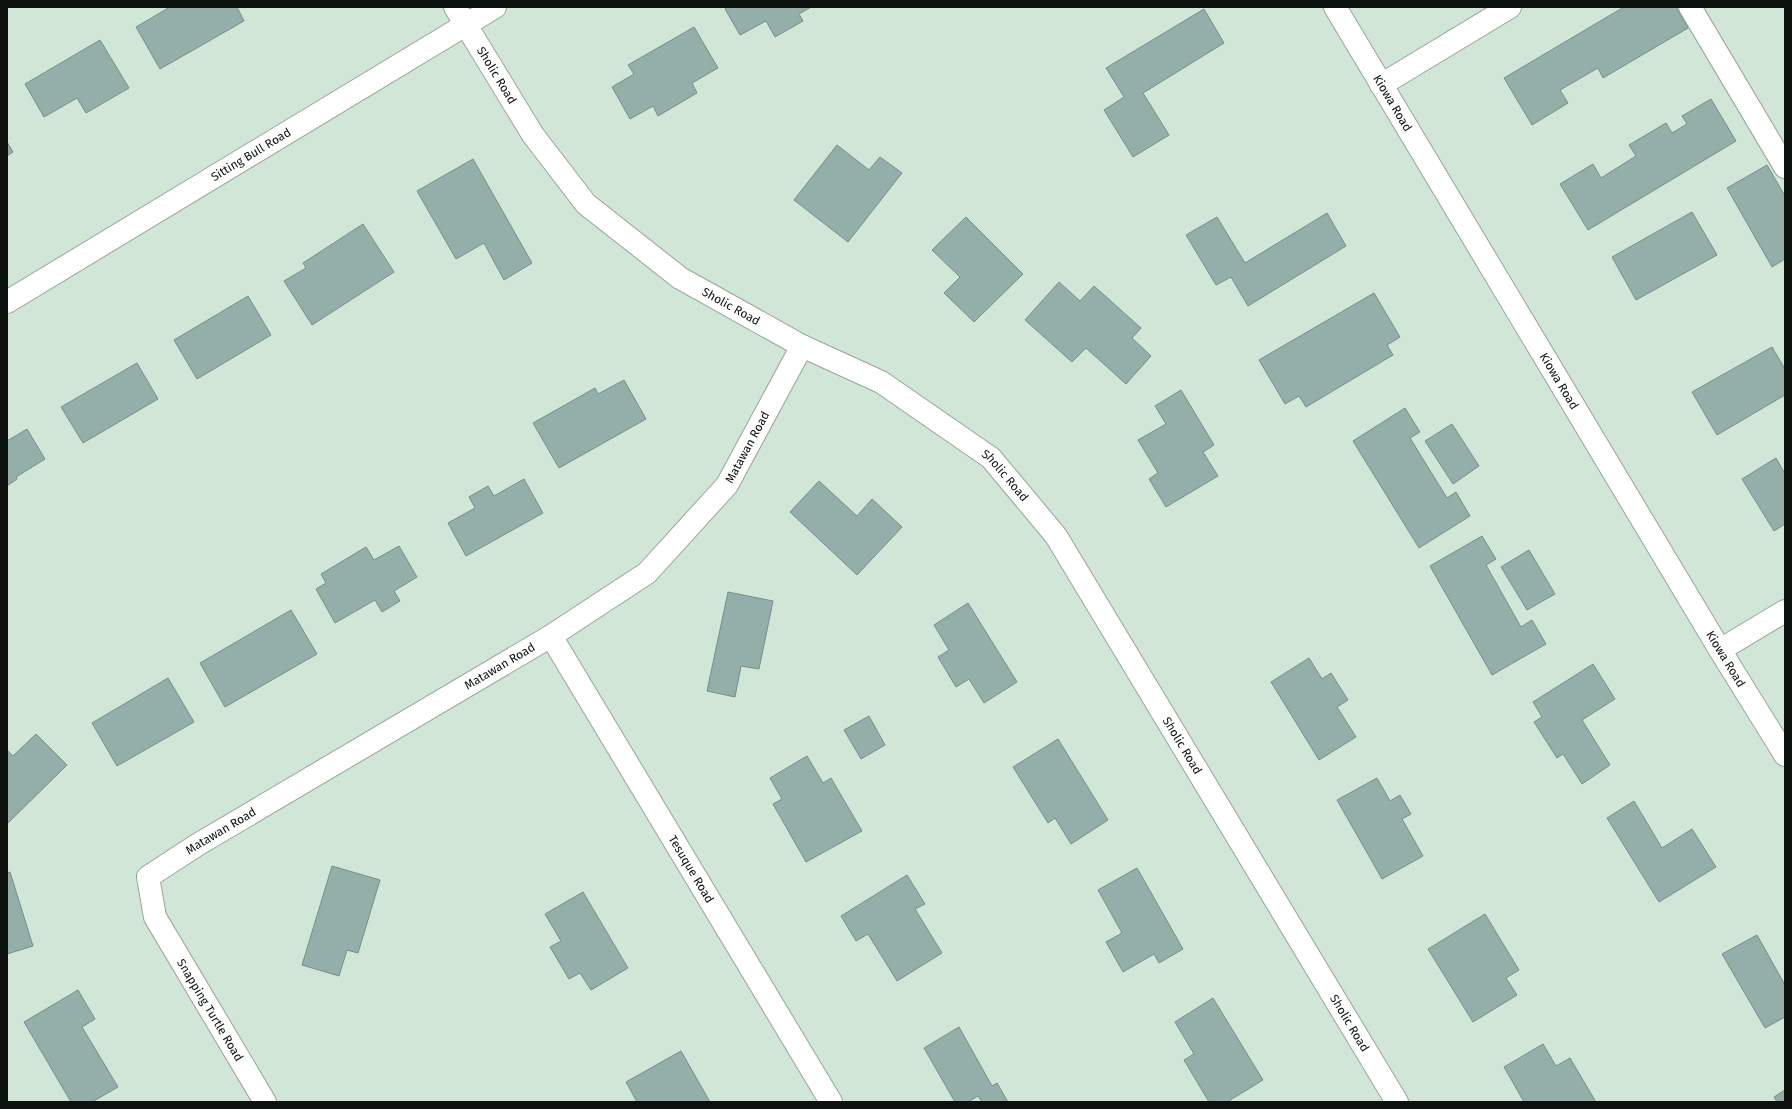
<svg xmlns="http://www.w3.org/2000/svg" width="1792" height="1109" font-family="'Fira Sans',sans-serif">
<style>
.building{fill:#94aeaa;stroke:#748e8a}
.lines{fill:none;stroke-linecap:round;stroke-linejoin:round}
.minor-casing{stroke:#94a798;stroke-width:24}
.minor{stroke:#fff;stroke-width:22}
.labels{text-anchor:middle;stroke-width:4;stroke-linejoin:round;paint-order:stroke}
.street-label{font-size:12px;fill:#0b120d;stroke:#fff}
</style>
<rect width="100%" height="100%" fill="#d2e6d7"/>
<g class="building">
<path d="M 170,7 L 237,7 L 244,21 L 160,69 L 136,27 Z"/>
<path d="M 727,7 L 811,7 L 799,14 L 803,21 L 775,37 L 766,21 L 740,35 L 725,9 Z"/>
<path d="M 1624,7 L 1676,7 L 1688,28 L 1603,78 L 1598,68 L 1560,90 L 1568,103 L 1532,125 L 1504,78 Z"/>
<path d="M 1204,9 L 1224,43 L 1143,93 L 1169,135 L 1133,157 L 1104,110 L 1124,97 L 1106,68 Z"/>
<path d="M 694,27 L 718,68 L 692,83 L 697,93 L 658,116 L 653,106 L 630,119 L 612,87 L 634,74 L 628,65 Z"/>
<path d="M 100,40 L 129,88 L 86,113 L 77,98 L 44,117 L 25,84 Z"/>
<path d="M 1711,99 L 1736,141 L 1588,230 L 1560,184 L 1593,164 L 1601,178 L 1636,156 L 1629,145 L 1666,123 L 1672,133 L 1687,124 L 1682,116 Z"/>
<path d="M 7,142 L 13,152 L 7,156 Z"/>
<path d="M 837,145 L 869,170 L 880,157 L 902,173 L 848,242 L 794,200 Z"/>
<path d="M 473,159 L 532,263 L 504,280 L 484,243 L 456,259 L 417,191 Z"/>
<path d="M 1767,165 L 1785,196 L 1785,259 L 1772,267 L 1727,188 Z"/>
<path d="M 1692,212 L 1717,255 L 1636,300 L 1612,257 Z"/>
<path d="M 1327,213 L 1346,246 L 1248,306 L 1231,277 L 1216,285 L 1186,235 L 1217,217 L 1245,263 Z"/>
<path d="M 966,217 L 1023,274 L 974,322 L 944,293 L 960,277 L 932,250 Z"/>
<path d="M 363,224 L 394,272 L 312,325 L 284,281 L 306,268 L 303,263 Z"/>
<path d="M 1059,282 L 1080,301 L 1094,286 L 1141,328 L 1132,338 L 1151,356 L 1126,384 L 1086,348 L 1072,362 L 1025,320 Z"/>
<path d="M 1374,293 L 1400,337 L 1387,345 L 1393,355 L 1306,407 L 1299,396 L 1285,404 L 1259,360 Z"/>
<path d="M 248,296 L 271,335 L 197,379 L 174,340 Z"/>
<path d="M 1772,347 L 1785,369 L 1785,395 L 1717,435 L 1692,392 Z"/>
<path d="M 137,363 L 158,399 L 83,443 L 61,407 Z"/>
<path d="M 624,380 L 646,419 L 559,468 L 533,423 L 595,388 L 598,394 Z"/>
<path d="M 1181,390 L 1214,445 L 1203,452 L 1218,476 L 1166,507 L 1149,479 L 1158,473 L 1138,440 L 1166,424 L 1155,406 Z"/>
<path d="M 1405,408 L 1420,432 L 1410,438 L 1447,498 L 1456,492 L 1470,516 L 1419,548 L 1353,441 Z"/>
<path d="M 1452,424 L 1479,466 L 1453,484 L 1425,441 Z"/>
<path d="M 27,429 L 45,459 L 16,477 L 17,479 L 7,486 L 7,441 Z"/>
<path d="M 1776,458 L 1785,474 L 1785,524 L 1774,531 L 1742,479 Z"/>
<path d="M 524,479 L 543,513 L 466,556 L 448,523 L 475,508 L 469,497 L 488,486 L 494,496 Z"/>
<path d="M 819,481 L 857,516 L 872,499 L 902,527 L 857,575 L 790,512 Z"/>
<path d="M 1482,536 L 1496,559 L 1486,565 L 1521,627 L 1532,620 L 1546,644 L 1492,675 L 1430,566 Z"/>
<path d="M 399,546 L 417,577 L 394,591 L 400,601 L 382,612 L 375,600 L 335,623 L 316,589 L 326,583 L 321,574 L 366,547 L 374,560 Z"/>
<path d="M 1529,550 L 1555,594 L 1527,610 L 1501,567 Z"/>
<path d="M 728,592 L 773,601 L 759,669 L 741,666 L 735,697 L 707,691 Z"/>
<path d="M 968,603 L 1017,682 L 984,703 L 969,679 L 956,687 L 938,657 L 949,650 L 934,625 Z"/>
<path d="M 291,610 L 317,654 L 225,707 L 200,663 Z"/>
<path d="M 1309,658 L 1322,679 L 1331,673 L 1348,700 L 1337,707 L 1356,737 L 1319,760 L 1271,682 Z"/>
<path d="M 1593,664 L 1615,699 L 1582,720 L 1610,765 L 1582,784 L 1563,754 L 1557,758 L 1534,722 L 1542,717 L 1533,702 Z"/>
<path d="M 168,678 L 194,722 L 117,766 L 92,723 Z"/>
<path d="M 869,716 L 885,745 L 861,759 L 844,730 Z"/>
<path d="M 36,734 L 67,765 L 7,824 L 7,750 L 13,756 Z"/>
<path d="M 1058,739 L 1108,820 L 1071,844 L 1055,818 L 1048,823 L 1013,767 Z"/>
<path d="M 807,756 L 823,783 L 831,778 L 862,831 L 806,862 L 773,804 L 782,799 L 770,778 Z"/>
<path d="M 1377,778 L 1390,801 L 1400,795 L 1411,814 L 1402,819 L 1423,856 L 1382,879 L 1337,800 Z"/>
<path d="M 1634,801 L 1662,848 L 1692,829 L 1716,867 L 1659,902 L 1607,818 Z"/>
<path d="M 332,866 L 380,880 L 358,953 L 347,950 L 339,976 L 302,965 Z"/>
<path d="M 1137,868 L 1183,949 L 1159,963 L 1154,954 L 1123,972 L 1106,942 L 1122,933 L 1098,890 Z"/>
<path d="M 10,872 L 33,946 L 7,954 L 7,873 Z"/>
<path d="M 907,875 L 925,904 L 915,909 L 942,953 L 897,981 L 868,934 L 856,941 L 841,916 Z"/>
<path d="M 583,892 L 628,968 L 591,990 L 580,973 L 569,979 L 550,947 L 561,941 L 545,914 Z"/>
<path d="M 1485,914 L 1519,970 L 1506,978 L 1517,995 L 1473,1022 L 1428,949 Z"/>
<path d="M 1757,935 L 1785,985 L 1785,1017 L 1765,1028 L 1722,954 Z"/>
<path d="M 78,990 L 95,1019 L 82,1027 L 118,1087 L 92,1102 L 71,1102 L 24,1022 Z"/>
<path d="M 1213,998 L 1263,1080 L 1227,1102 L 1209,1102 L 1184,1060 L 1194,1054 L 1175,1022 Z"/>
<path d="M 959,1027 L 992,1086 L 997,1083 L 1008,1102 L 982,1102 L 978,1096 L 968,1102 L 955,1102 L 924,1048 Z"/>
<path d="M 1543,1044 L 1556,1066 L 1570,1058 L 1596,1102 L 1524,1102 L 1504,1067 Z"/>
<path d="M 681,1051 L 710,1102 L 637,1102 L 626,1082 Z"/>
<path d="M 1785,1090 L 1785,1102 L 1777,1102 L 1774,1097 Z"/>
</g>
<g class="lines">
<g class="minor-casing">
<g id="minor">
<path id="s1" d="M 455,7 L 533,135 L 586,204 L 680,278 L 802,346 L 881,382 L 991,458 L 1056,536 L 1397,1102"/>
<path id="s2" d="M 1335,7 L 1720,650 L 1785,755"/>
<path d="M 1690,7 L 1785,167"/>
<path d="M 1381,85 L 1510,7"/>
<path id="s3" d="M 7,302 L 495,7"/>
<path id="s4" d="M 551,636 L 831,1102"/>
<path d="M 1720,650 L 1785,611"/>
<path id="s5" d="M 265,1102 L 155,917 L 148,877 L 197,845 L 551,636 L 647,573 L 727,485 L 802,346"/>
</g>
</g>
<use href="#minor" class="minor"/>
</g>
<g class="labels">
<g class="street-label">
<text dy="4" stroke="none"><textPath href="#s1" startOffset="80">Sholic Road</textPath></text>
<text dy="4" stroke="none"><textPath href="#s2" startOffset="112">Kiowa Road</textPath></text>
<text dy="4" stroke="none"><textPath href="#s3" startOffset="285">Sitting Bull Road</textPath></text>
<text dy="4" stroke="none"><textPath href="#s1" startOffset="415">Sholic Road</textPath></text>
<text dy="4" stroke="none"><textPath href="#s2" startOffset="436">Kiowa Road</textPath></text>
<text dy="4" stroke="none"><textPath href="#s5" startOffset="1002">Matawan Road</textPath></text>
<text dy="4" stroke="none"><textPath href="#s1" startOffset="739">Sholic Road</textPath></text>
<text dy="4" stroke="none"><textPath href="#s2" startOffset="760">Kiowa Road</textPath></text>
<text dy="4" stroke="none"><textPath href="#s5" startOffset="666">Matawan Road</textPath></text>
<text dy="4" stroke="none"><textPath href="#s1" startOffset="1063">Sholic Road</textPath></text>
<text dy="4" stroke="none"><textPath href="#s5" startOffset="342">Matawan Road</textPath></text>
<text dy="4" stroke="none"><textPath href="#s4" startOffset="272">Tesuque Road</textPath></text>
<text transform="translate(210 1010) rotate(59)" y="4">Snapping Turtle Road</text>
<text dy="4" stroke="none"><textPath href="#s1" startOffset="1387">Sholic Road</textPath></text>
</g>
</g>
<rect width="1792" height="1109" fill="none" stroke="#0b120d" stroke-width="16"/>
</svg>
